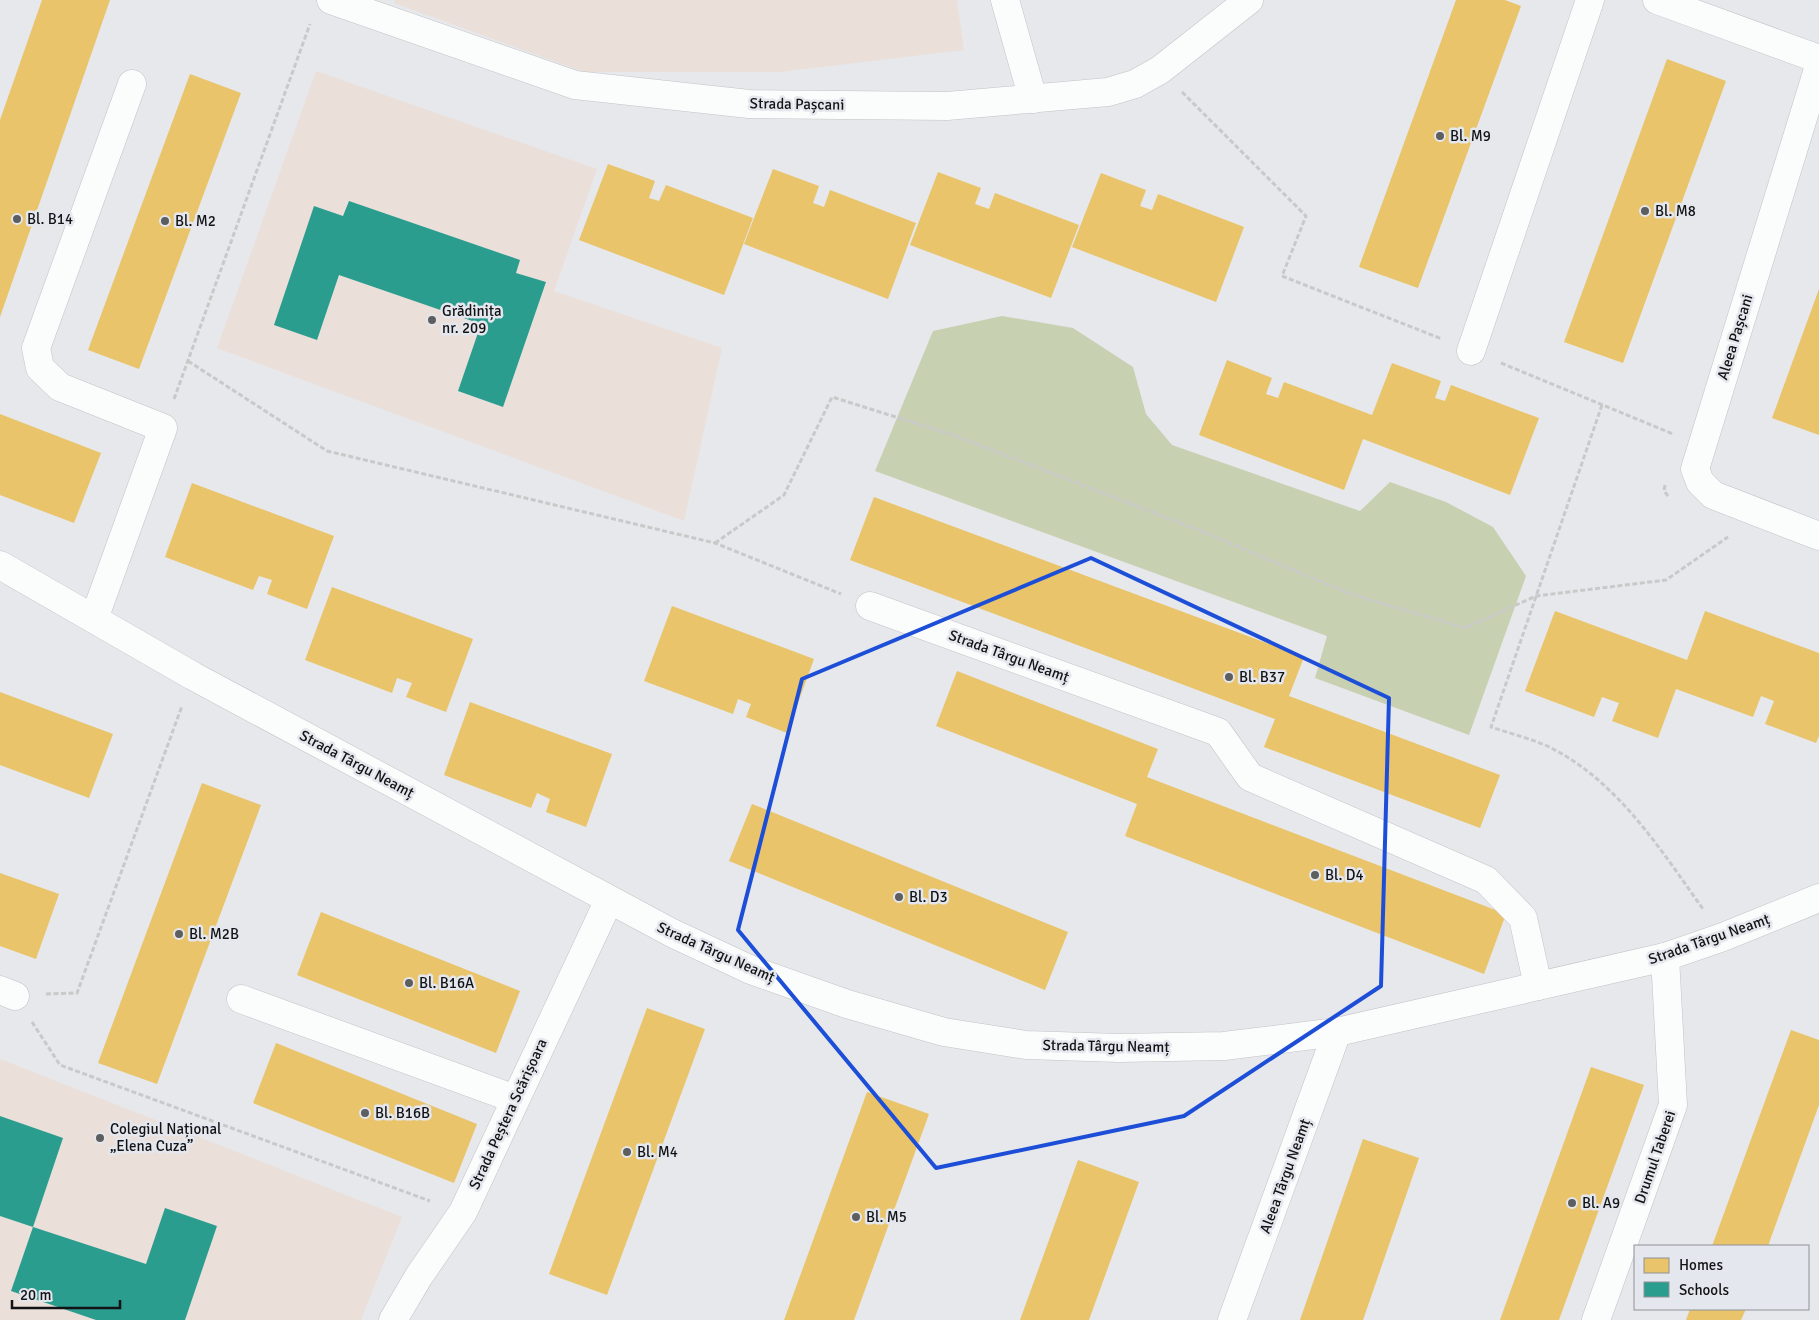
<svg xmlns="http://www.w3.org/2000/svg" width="1819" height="1320" font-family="Signika,sans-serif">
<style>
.education{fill:#ebdfda}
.green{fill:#c7d1b2}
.homes{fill:#e9c46a}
.schools{fill:#2a9d8f}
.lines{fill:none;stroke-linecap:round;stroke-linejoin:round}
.minor-casing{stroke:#c2c3c6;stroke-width:29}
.path{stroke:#c9c9ca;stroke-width:3;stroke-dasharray:5 2.5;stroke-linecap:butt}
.minor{stroke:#fbfcfc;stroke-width:28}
.marked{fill:none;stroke:#1d4ed8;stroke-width:4;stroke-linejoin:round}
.poi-dot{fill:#5c5e60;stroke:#e4e7ed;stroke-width:2}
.labels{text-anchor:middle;stroke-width:5;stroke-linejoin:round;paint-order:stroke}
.street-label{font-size:15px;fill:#121315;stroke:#e4e7ed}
.poi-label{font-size:15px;fill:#121315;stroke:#e4e7ed;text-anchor:start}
</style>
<rect width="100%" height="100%" fill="#e6e8eb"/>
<g class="education">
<path d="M 395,0 L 957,0 L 964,50 L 780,72 L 584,72 L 394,3 Z"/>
<path d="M 316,71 L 597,169 L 554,291 L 722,348 L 684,521 L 217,348 Z"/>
<path d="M 0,1059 L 402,1217 L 361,1320 L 0,1320 Z"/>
</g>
<path class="green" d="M 1002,316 L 1073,328 L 1133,367 L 1146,414 L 1172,445 L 1360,511 L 1390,482 L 1446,502 L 1493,527 L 1526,576 L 1469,735 L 1315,678 L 1327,636 L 875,471 L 933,331 Z"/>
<g class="homes">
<path d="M 42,0 L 110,0 L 0,317 L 0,120 Z"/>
<path d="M 1456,0 L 1505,0 L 1521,6 L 1418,288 L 1359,267 Z"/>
<path d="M 1667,59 L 1726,81 L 1623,363 L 1564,342 Z"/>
<path d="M 190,74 L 241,93 L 139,369 L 88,350 Z"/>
<path d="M 608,164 L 655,181 L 649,198 L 659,201 L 666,185 L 753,218 L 724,295 L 579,240 Z"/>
<path d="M 773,169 L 819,186 L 813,203 L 824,207 L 830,190 L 916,223 L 888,299 L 744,244 Z"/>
<path d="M 938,172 L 981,188 L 975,204 L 989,209 L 995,193 L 1079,225 L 1051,298 L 910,245 Z"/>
<path d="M 1101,173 L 1146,190 L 1140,206 L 1152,210 L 1158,194 L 1244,227 L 1216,302 L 1072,247 Z"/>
<path d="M 1819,289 L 1819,435 L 1772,418 Z"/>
<path d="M 1227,360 L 1272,378 L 1266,394 L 1278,398 L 1284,382 L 1372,415 L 1392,363 L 1441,381 L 1435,398 L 1445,401 L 1451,385 L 1539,418 L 1510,495 L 1363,439 L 1344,490 L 1199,435 Z"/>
<path d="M 0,414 L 101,453 L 74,523 L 0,495 Z"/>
<path d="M 192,483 L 334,536 L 307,609 L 267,594 L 272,580 L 259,576 L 253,590 L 165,557 Z"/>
<path d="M 874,497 L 1304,657 L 1289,696 L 1500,775 L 1480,828 L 1264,747 L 1275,719 L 850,560 Z"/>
<path d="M 332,587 L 473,639 L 446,712 L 406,697 L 412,683 L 397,678 L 392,693 L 305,660 Z"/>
<path d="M 672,606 L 814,659 L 787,733 L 746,717 L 751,704 L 738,699 L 733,714 L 644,681 Z"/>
<path d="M 1555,611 L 1687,660 L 1705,611 L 1819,653 L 1819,736 L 1816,743 L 1765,724 L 1774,701 L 1761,696 L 1753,717 L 1676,689 L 1658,738 L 1612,721 L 1619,703 L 1602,697 L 1594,717 L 1525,691 Z"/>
<path d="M 957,671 L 1158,749 L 1147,777 L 1506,914 L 1484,974 L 1125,836 L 1137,804 L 936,726 Z"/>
<path d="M 0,692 L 113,734 L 89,798 L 0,765 Z"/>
<path d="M 470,702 L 612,754 L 586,827 L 546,812 L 550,799 L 537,793 L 531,808 L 444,775 Z"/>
<path d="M 202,783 L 261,805 L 157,1084 L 98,1063 Z"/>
<path d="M 752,804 L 1068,932 L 1045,990 L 729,861 Z"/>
<path d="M 0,873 L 59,894 L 36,959 L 0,946 Z"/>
<path d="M 321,912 L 520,991 L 496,1053 L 297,975 Z"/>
<path d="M 647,1008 L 705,1029 L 607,1295 L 549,1274 Z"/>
<path d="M 1791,1030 L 1819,1040 L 1819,1105 L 1768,1246 L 1712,1246 Z"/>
<path d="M 276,1043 L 477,1124 L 454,1183 L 253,1103 Z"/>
<path d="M 1591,1067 L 1644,1085 L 1559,1320 L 1500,1320 Z"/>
<path d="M 867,1092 L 929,1114 L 854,1320 L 784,1320 Z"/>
<path d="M 1363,1139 L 1419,1158 L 1363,1320 L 1300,1320 Z"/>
<path d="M 1078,1160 L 1139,1182 L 1089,1320 L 1020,1320 Z"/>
<path d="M 1690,1309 L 1746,1309 L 1741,1320 L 1686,1320 Z"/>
</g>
<g class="schools">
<path d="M 349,201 L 520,260 L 516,273 L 546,282 L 503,407 L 458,391 L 481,324 L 339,275 L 317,340 L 274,325 L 314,206 L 343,216 Z"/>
<path d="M 0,1116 L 63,1138 L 33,1227 L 0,1216 Z"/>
<path d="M 165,1208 L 217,1226 L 185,1320 L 96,1320 L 11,1291 L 33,1227 L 146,1264 Z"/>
</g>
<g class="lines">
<g class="minor-casing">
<g id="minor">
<path d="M 331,0 L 575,85 L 749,104 L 947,106 L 1108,92 L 1135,84 L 1160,70 L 1249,0"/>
<path d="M 1005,0 L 1033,99"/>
<path d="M 1657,0 L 1819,59"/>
<path d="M 1819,66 L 1695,469 L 1700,482 L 1713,495 L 1819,536"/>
<path d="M 1471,351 L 1590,0"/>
<path d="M 0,565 L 193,676 L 672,933 L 751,970 L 847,1004 L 944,1032 L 1026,1045 L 1119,1048 L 1224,1046 L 1337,1032 L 1665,957 L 1723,937 L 1819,898"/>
<path d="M 870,606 L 1218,732 L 1250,777 L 1486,880 L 1523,918 L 1538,986"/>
<path d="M 94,619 L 163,428 L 60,387 L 40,368 L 36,348 L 132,84"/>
<path d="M 0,990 L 15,996"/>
<path d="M 241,999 L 515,1099"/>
<path d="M 393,1320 L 419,1276 L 463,1212 L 609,900"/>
<path d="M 1232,1320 L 1337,1032"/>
<path d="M 1596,1320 L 1673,1105 L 1665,957"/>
</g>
</g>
<g class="path">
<path d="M 1182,92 L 1306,216 L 1282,276 L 1442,339"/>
<path d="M 188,361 L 327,451 L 715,543 L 841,594"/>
<path d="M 1501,363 L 1673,434"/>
<path d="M 174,399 L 310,24"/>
<path d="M 1602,405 L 1491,727 C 1509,733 1528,738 1545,745 C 1616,778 1660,849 1703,909"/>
<path d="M 1665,485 L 1664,491 L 1669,497"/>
<path d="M 715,543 L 784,495 L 832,397 L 956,436 L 1201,531 L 1348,593 L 1465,628 L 1536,596 L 1666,580 L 1728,537"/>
<path d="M 46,994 L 77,993 L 182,706"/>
<path d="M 32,1022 L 60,1065 L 430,1201"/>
</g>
<use href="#minor" class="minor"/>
</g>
<path class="marked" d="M 1091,558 L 1389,698 L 1381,986 L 1184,1116 L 936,1168 L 738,930 L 802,679 Z"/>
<g class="poi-dot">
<circle cx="1440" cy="136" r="5"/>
<circle cx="1645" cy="211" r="5"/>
<circle cx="17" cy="219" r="5"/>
<circle cx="165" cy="221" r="5"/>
<circle cx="432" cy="320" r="5"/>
<circle cx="1229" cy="677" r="5"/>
<circle cx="1315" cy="875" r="5"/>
<circle cx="899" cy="897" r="5"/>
<circle cx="179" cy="934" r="5"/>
<circle cx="409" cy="983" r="5"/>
<circle cx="365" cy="1113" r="5"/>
<circle cx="100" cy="1138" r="5"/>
<circle cx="627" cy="1152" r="5"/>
<circle cx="1572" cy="1203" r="5"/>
<circle cx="856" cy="1217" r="5"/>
</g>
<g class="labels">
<g class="street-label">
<text transform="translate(797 104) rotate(1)" y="5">Strada Pașcani</text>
<text transform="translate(1735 337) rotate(-73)" y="5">Aleea Pașcani</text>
<text transform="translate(1009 656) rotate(20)" y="5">Strada Târgu Neamț</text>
<text transform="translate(357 764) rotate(28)" y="5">Strada Târgu Neamț</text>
<text transform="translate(1709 939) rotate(-19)" y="5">Strada Târgu Neamț</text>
<text transform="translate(716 952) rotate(24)" y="5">Strada Târgu Neamț</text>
<text transform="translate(1106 1046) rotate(1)" y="5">Strada Târgu Neamț</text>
<text transform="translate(508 1114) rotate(-65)" y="5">Strada Peștera Scărișoara</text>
<text transform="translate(1655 1157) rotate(-71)" y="5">Drumul Taberei</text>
<text transform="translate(1285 1176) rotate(-70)" y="5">Aleea Târgu Neamț</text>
</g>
<g class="poi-label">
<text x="1450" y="141">Bl. M9</text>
<text x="1655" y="216">Bl. M8</text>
<text x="27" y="224">Bl. B14</text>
<text x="175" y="226">Bl. M2</text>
<text x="442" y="316">Grădinița<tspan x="442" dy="17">nr. 209</tspan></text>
<text x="1239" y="682">Bl. B37</text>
<text x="1325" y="880">Bl. D4</text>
<text x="909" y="902">Bl. D3</text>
<text x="189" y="939">Bl. M2B</text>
<text x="419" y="988">Bl. B16A</text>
<text x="375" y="1118">Bl. B16B</text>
<text x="110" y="1134">Colegiul Național<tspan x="110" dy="17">„Elena Cuza”</tspan></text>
<text x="637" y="1157">Bl. M4</text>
<text x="1582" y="1208">Bl. A9</text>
<text x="866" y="1222">Bl. M5</text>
</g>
</g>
<rect x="1634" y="1245" width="175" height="65" fill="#e4e7ed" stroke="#909297"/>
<rect x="1644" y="1258" width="25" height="15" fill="#e9c46a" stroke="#909297"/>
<text x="1679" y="1270" font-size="15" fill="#121315">Homes</text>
<rect x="1644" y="1282" width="25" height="15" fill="#2a9d8f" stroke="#909297"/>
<text x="1679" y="1295" font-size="15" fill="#121315">Schools</text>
<path d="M12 1300v8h108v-8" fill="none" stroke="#121315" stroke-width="2.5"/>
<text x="20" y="1300" font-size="15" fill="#121315" stroke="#e4e7ed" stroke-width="4" paint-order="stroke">20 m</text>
</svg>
